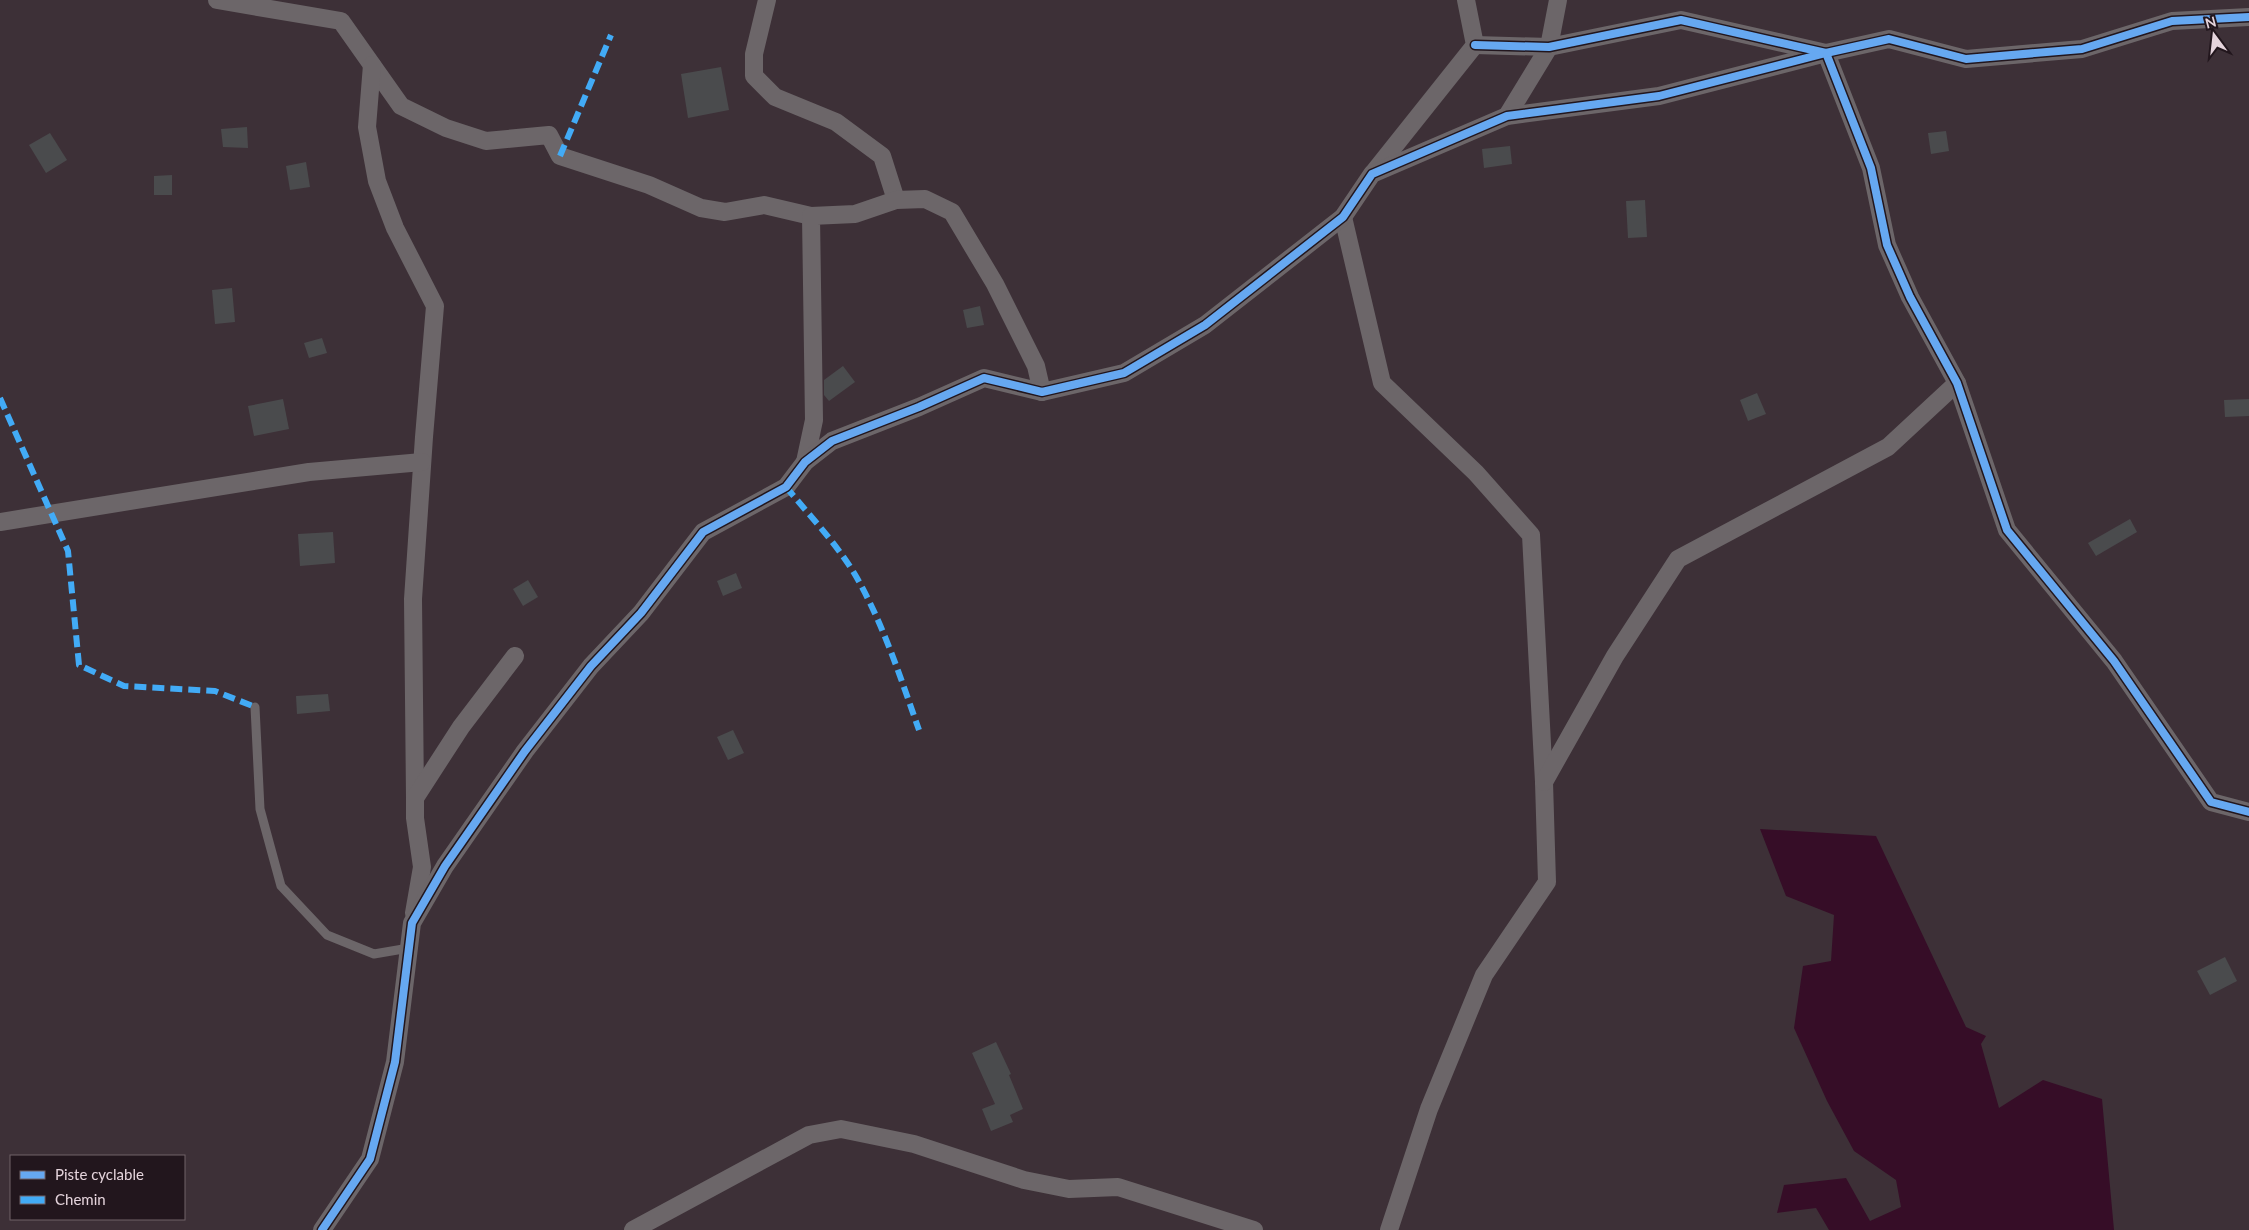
<svg xmlns="http://www.w3.org/2000/svg" width="2249" height="1230" font-family="Lato,sans-serif">
<style>
.water{fill:#360d27}
.building{fill:#4a4b4d}
.lines{fill:none;stroke-linecap:round;stroke-linejoin:round}
.lane{stroke:#6c6669;stroke-width:9}
.street{stroke:#6c6669;stroke-width:18}
.quiet{stroke:#42abf6;stroke-width:6;stroke-dasharray:12 6;stroke-linecap:butt}
.cycleway-casing{stroke:#22161d;stroke-width:11}
.cycleway{stroke:#66a8f1;stroke-width:8}
</style>
<rect width="100%" height="100%" fill="#3d3037"/>
<path class="water" d="M 1760,829 L 1876,836 L 1966,1027 L 1986,1036 L 1981,1044 L 1999,1108 L 2043,1080 L 2102,1099 L 2114,1230 L 1829,1230 L 1816,1208 L 1777,1213 L 1784,1185 L 1846,1178 L 1870,1221 L 1901,1207 L 1896,1180 L 1854,1151 L 1827,1101 L 1794,1028 L 1803,966 L 1831,961 L 1834,915 L 1786,896 Z"/>
<g class="building">
<path d="M 721,67 L 729,110 L 688,118 L 681,74 Z"/>
<path d="M 247,127 L 248,148 L 223,147 L 221,129 Z"/>
<path d="M 1946,131 L 1949,151 L 1931,154 L 1928,133 Z"/>
<path d="M 50,133 L 67,160 L 46,173 L 29,145 Z"/>
<path d="M 1510,146 L 1512,164 L 1484,168 L 1482,149 Z"/>
<path d="M 306,162 L 310,187 L 290,190 L 286,166 Z"/>
<path d="M 172,175 L 172,195 L 154,195 L 154,176 Z"/>
<path d="M 1645,200 L 1647,237 L 1628,238 L 1626,201 Z"/>
<path d="M 232,288 L 235,322 L 215,324 L 212,290 Z"/>
<path d="M 980,306 L 984,325 L 967,328 L 963,310 Z"/>
<path d="M 322,338 L 327,353 L 309,358 L 304,343 Z"/>
<path d="M 843,366 L 855,382 L 829,401 L 824,395 L 824,380 Z"/>
<path d="M 1757,393 L 1766,414 L 1748,421 L 1740,400 Z"/>
<path d="M 283,399 L 289,429 L 254,436 L 248,406 Z"/>
<path d="M 2249,399 L 2249,416 L 2225,417 L 2224,400 Z"/>
<path d="M 2130,519 L 2137,532 L 2096,556 L 2088,543 Z"/>
<path d="M 333,532 L 335,563 L 300,566 L 298,534 Z"/>
<path d="M 736,573 L 742,588 L 723,596 L 717,581 Z"/>
<path d="M 528,580 L 538,597 L 523,606 L 513,589 Z"/>
<path d="M 328,694 L 330,711 L 297,714 L 296,696 Z"/>
<path d="M 733,730 L 744,753 L 728,760 L 717,737 Z"/>
<path d="M 2225,957 L 2237,981 L 2210,995 L 2197,971 Z"/>
<path d="M 996,1042 L 1011,1074 L 1009,1075 L 1023,1109 L 1010,1115 L 1013,1122 L 991,1131 L 982,1109 L 995,1104 L 972,1053 Z"/>
</g>
<g class="lines">
<path class="lane" d="M 255,707 L 260,809 L 281,886 L 327,935 L 374,954 L 409,948"/>
<g class="street">
<path d="M 217,0 L 341,21 L 401,106 L 446,128 L 486,141 L 549,135 L 560,156 L 649,185 L 701,208 L 725,212 L 764,205 L 811,216"/>
<path d="M 767,0 L 754,54 L 754,76 L 775,97 L 836,122 L 882,156 L 896,200"/>
<path d="M 1475,45 L 1549,47 L 1681,20 L 1826,53 L 1871,168 L 1887,245 L 1910,297 L 1957,383 L 2007,530 L 2114,661 L 2211,802 L 2249,812"/>
<path d="M 372,65 L 367,127 L 377,181 L 395,228 L 435,306 L 424,437 L 413,599 L 415,798"/>
<path d="M 1507,116 L 1549,47 L 1558,0"/>
<path d="M 1373,173 L 1475,45 L 1466,0"/>
<path d="M 1343,217 L 1382,383 L 1476,473 L 1531,535 L 1544,782 L 1547,882 L 1484,975 L 1429,1109 L 1389,1230"/>
<path d="M 805,462 L 814,420 L 811,216 L 855,214 L 896,200 L 925,199 L 952,212 L 995,284 L 1036,366 L 1042,392"/>
<path d="M 0,522 L 309,472 L 422,462"/>
<path d="M 1544,782 L 1615,656 L 1678,559 L 1888,447 L 1957,383"/>
<path d="M 414,913 L 422,867 L 415,818 L 415,798 L 461,727 L 515,656"/>
<path d="M 322,1230 L 370,1159 L 395,1062 L 412,923 L 445,866 L 525,751 L 591,666 L 641,613 L 703,532 L 786,487 L 805,462 L 832,441 L 919,407 L 984,378 L 1042,392 L 1124,373 L 1205,325 L 1343,217 L 1372,174 L 1507,116 L 1659,96 L 1826,53 L 1889,39 L 1966,59 L 2082,49 L 2172,21 L 2249,17"/>
<path d="M 633,1230 L 809,1135 L 841,1129 L 914,1144 L 1024,1180 L 1069,1189 L 1118,1187 L 1254,1230"/>
</g>
<g class="quiet">
<path d="M 560,156 L 611,35"/>
<path d="M 0,398 L 68,551 L 79,665 L 124,686 L 215,691 L 255,707"/>
<path d="M 786,487 C 810,516 838,545 857,578 C 884,626 901,679 919,730"/>
</g>
<g class="cycleway-casing">
<g id="cycleway">
<path d="M 1475,45 L 1549,47 L 1681,20 L 1826,53 L 1871,168 L 1887,245 L 1910,297 L 1957,383 L 2007,530 L 2114,661 L 2211,802 L 2249,812"/>
<path d="M 322,1230 L 370,1159 L 395,1062 L 412,923 L 445,866 L 525,751 L 591,666 L 641,613 L 703,532 L 786,487 L 805,462 L 832,441 L 919,407 L 984,378 L 1042,392 L 1124,373 L 1205,325 L 1343,217 L 1372,174 L 1507,116 L 1659,96 L 1826,53 L 1889,39 L 1966,59 L 2082,49 L 2172,21 L 2249,17"/>
</g>
</g>
<use href="#cycleway" class="cycleway"/>
</g>
<rect x="10" y="1155" width="175" height="65" fill="#22161d" stroke="#706269"/>
<rect x="20" y="1171" width="25" height="8" fill="#66a8f1" stroke="#706269"/>
<text x="55" y="1180" font-size="15" fill="#e5d4dc">Piste cyclable</text>
<rect x="20" y="1196" width="25" height="8" fill="#42abf6" stroke="#706269"/>
<text x="55" y="1205" font-size="15" fill="#e5d4dc">Chemin</text>
<g transform="translate(2214 35) rotate(345)" stroke="#22161d" stroke-width="4" paint-order="stroke">
<path d="M0-4L9 19L0 12L-9 19Z" fill="#e5d4dc"/>
<text y="-8" font-size="14" font-weight="bold" text-anchor="middle" fill="#e5d4dc">N</text>
</g>
</svg>
